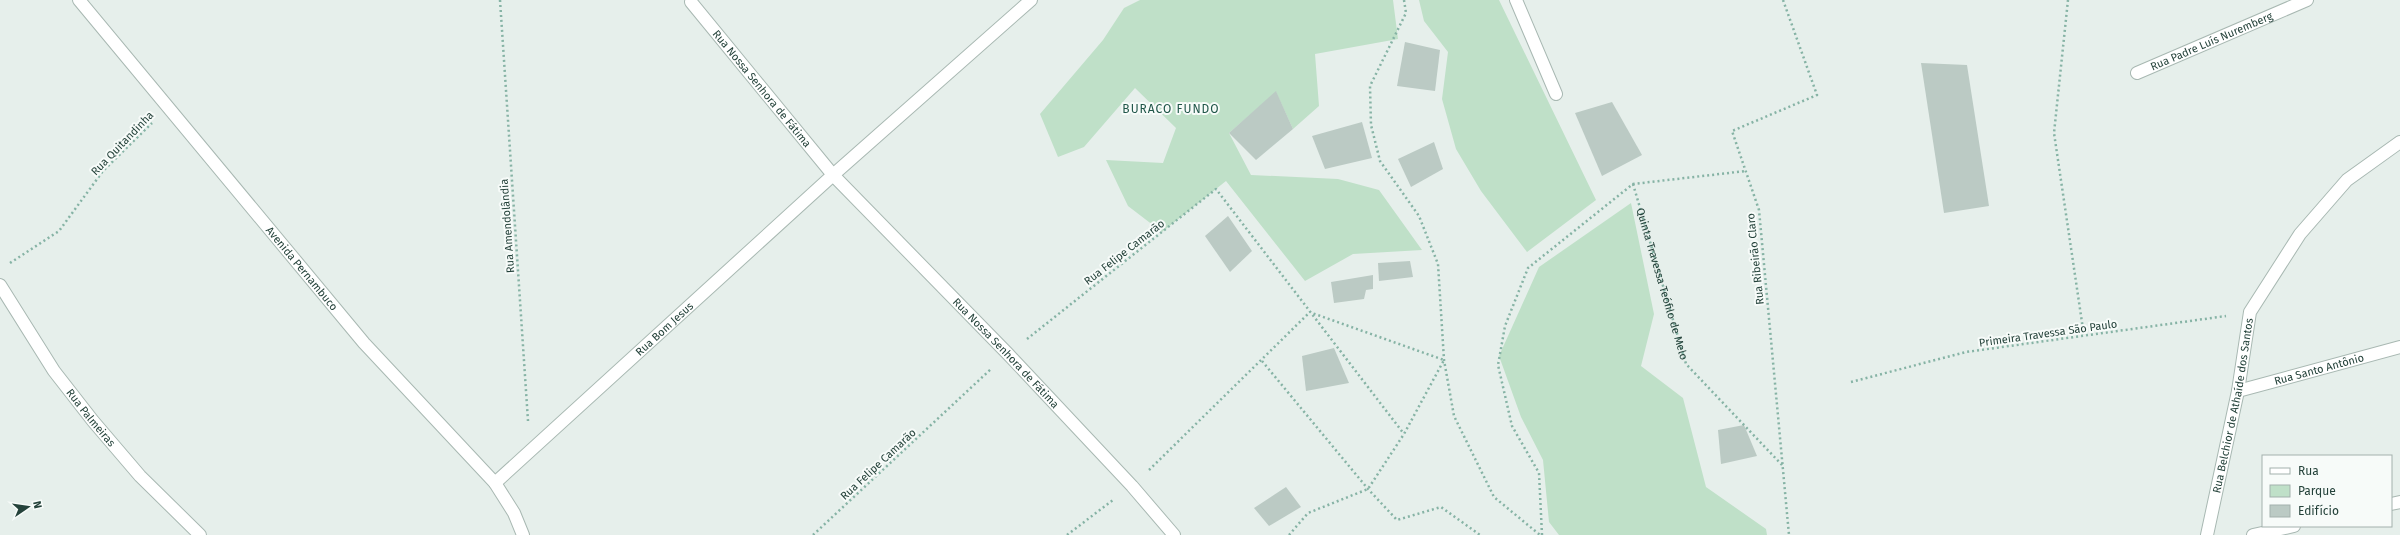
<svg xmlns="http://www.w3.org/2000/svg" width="2400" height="535" font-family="'Fira Sans',sans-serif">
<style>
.green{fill:#bfe0c8}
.building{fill:#bbcac4}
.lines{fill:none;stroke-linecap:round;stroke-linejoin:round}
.minor-casing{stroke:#a8b8b2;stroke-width:14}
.tertiary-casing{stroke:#a8b8b2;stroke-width:14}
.path{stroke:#86b3a5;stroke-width:2.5;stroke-dasharray:2 3;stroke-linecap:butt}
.minor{stroke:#fff;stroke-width:12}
.tertiary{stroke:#fff;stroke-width:12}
.labels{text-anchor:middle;stroke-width:4;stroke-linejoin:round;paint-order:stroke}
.street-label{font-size:11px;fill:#24423a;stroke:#f7fbf9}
.neighbourhood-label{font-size:12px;letter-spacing:1px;fill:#1f5548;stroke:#f7fbf9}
</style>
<rect width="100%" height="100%" fill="#e6efeb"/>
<g class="green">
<path d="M 1140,0 L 1393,0 L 1398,39 L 1315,54 L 1319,106 L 1293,129 L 1276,92 L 1229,133 L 1251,175 L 1338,179 L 1379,190 L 1422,250 L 1353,254 L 1305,281 L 1226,181 L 1162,232 L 1128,206 L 1106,160 L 1163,163 L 1176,128 L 1135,88 L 1084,147 L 1058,157 L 1040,114 L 1103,40 L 1124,8 Z"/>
<path d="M 1419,0 L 1499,0 L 1596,200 L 1527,252 L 1481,191 L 1456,149 L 1442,99 L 1448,52 L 1424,21 Z"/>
<path d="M 1631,203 L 1654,314 L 1641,366 L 1683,398 L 1706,487 L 1766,529 L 1767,535 L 1559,535 L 1549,522 L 1543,460 L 1521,417 L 1499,356 L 1539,267 Z"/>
</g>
<g class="building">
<path d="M 1405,42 L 1440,50 L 1435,91 L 1397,86 Z"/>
<path d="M 1921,63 L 1967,65 L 1989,206 L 1944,213 Z"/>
<path d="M 1276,91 L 1293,129 L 1256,160 L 1229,133 Z"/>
<path d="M 1612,102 L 1642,155 L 1602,176 L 1575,113 Z"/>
<path d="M 1362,122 L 1372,158 L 1325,169 L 1312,136 Z"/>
<path d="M 1434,142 L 1443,169 L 1411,187 L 1398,159 Z"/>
<path d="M 1228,216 L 1252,251 L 1230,272 L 1205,236 Z"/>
<path d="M 1410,261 L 1413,277 L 1379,281 L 1378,263 Z"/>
<path d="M 1373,275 L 1373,289 L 1366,290 L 1364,299 L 1334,303 L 1331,282 Z"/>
<path d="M 1334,348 L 1349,383 L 1306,391 L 1302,356 Z"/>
<path d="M 1744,425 L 1757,456 L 1721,464 L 1718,430 Z"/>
<path d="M 1286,487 L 1301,507 L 1269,526 L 1254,508 Z"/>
</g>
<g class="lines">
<g class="minor-casing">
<g id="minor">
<path d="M 1516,0 L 1556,94"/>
<path id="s2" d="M 691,2 L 833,175 L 1008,354 L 1132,486 L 1174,535"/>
<path id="s3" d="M 2137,73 L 2307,0"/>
<path id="s4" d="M 0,285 L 54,371 L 93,421 L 140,476 L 200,535"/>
<path id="s5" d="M 2238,391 L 2400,347"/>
<path id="s6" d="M 495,483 L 833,175 L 1031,0"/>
<path d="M 2391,504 L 2400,502"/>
<path id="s7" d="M 2207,535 L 2238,391 L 2250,312 L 2300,234 L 2347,180 L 2400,142"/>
<path d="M 2253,535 L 2294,526"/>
</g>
</g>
<g class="tertiary-casing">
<g id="tertiary">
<path id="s8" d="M 79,0 L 364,343 L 495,483 L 514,513 L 523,535"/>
</g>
</g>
<g class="path">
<path d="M 500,0 L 528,421"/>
<path d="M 1404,0 L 1406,13 L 1370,86 L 1371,125 L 1380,161 L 1419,216 L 1438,264 L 1444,360 L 1454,416 L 1494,497 L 1540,535"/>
<path d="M 1783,0 L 1817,95 L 1732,131 L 1759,210 L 1789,535"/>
<path d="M 2068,0 L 2054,133 L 2084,336"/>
<path id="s1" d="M 1633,184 L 1686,364 L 1782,465"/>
<path d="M 10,263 L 59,231 L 103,171 L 152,123"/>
<path d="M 1027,339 L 1216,189 L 1404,434"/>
<path d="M 1262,361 L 1368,489 L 1397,520 L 1441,507 L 1480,535"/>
<path d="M 1851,382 L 1966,352 L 2226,316"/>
<path d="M 1149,470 L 1310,312"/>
<path d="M 813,535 L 991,369"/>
<path d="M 1067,535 L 1113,500"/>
<path d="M 1289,535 L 1308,513 L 1368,489 L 1404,434 L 1444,360 L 1312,313"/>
<path d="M 1542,535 L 1539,473 L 1512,426 L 1498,365 L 1505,326 L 1528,268 L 1633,184 L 1746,171"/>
</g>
<use href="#minor" class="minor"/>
<use href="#tertiary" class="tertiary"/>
</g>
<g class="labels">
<g class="street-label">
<text dy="4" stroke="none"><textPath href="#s3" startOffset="81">Rua Padre Luís Nuremberg</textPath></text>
<text dy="4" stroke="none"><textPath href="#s2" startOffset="112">Rua Nossa Senhora de Fátima</textPath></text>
<text transform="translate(122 143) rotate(-46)" y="4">Rua Quitandinha</text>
<text transform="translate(507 226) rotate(-94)" y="4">Rua Amendolândia</text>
<text transform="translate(1124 252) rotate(-38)" y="4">Rua Felipe Camarão</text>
<text transform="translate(1755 259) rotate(-96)" y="4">Rua Ribeirão Claro</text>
<text dy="4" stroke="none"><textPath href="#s8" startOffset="349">Avenida Pernambuco</textPath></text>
<text dy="4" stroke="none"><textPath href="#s1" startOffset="104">Quinta Travessa Teófilo de Melo</textPath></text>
<text dy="4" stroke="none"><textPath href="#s6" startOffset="229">Rua Bom Jesus</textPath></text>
<text transform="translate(2048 333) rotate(-8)" y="4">Primeira Travessa São Paulo</text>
<text dy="4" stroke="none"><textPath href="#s2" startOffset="472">Rua Nossa Senhora de Fátima</textPath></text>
<text dy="4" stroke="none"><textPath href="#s5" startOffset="84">Rua Santo Antônio</textPath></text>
<text dy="4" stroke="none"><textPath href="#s7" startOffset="132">Rua Belchior de Athaíde dos Santos</textPath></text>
<text dy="4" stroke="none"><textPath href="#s4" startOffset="161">Rua Palmeiras</textPath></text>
<text transform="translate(878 464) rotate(-43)" y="4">Rua Felipe Camarão</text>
</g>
<g class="neighbourhood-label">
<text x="1171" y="113">BURACO FUNDO</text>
</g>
</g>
<rect x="2262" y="455" width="130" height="72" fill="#f7fbf9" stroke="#a3b1ad"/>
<rect x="2270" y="468" width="20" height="6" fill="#ffffff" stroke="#a3b1ad"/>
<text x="2298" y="475" font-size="12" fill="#24423a">Rua</text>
<rect x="2270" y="485" width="20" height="12" fill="#bfe0c8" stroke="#a3b1ad"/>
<text x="2298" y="495" font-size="12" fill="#24423a">Parque</text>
<rect x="2270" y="505" width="20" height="12" fill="#bbcac4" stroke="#a3b1ad"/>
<text x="2298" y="515" font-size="12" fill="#24423a">Edifício</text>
<g transform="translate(28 507) rotate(77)" stroke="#f7fbf9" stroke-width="3" paint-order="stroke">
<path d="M0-3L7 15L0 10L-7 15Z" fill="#24423a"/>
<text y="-6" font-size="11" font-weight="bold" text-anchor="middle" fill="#24423a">N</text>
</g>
</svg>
